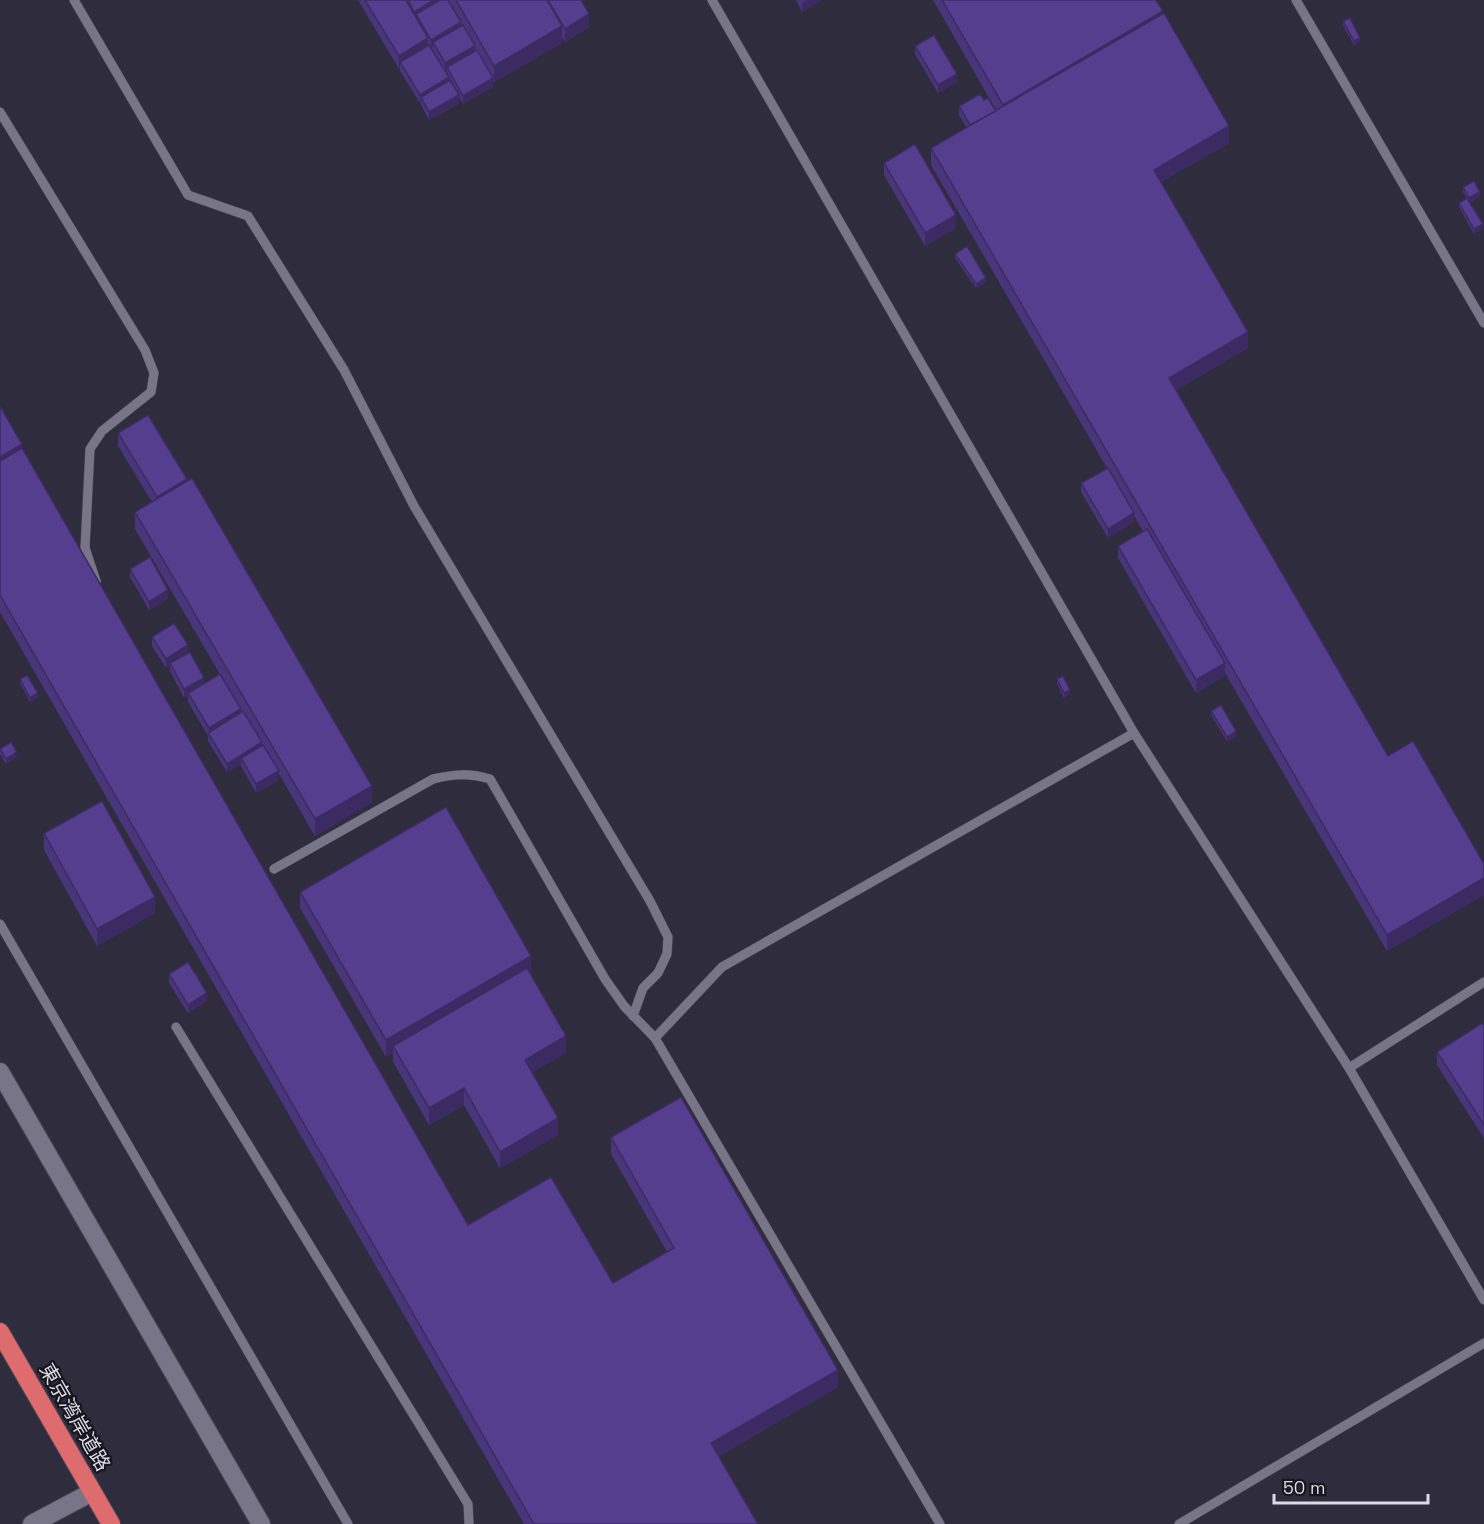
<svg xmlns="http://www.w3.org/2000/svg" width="1484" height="1524" font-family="'Space Grotesk','Noto Sans JP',sans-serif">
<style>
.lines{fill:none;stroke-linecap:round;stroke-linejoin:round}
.lane-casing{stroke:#4a4755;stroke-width:10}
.street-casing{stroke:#4a4755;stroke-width:20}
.secondary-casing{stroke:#4a4755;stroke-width:20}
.highway-casing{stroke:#4a4755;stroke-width:20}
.lane{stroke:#787589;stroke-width:9}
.street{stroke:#787589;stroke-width:18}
.secondary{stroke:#787589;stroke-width:18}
.highway{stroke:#de6b6d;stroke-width:18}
.wall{fill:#493579}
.shaded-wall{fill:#3c2b63}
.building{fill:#553e8d;stroke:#3c2b63;stroke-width:1.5}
.labels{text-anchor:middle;stroke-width:4.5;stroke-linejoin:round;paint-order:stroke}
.street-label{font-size:20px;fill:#dcdae5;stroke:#17151d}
</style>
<rect width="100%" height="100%" fill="#2f2c3d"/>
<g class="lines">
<g class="lane-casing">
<g id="lane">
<path d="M 74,0 L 188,195 L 248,216 L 344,370 L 414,506 L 650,901 L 668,937 L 667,954 L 658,973 L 643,988 L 633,1016"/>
<path d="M 712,0 L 1134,733 L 1349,1068 L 1484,1300"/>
<path d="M 1296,0 L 1484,323"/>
<path d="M 0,112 L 145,350 L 154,373 L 151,392 L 102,431 L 90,449 L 85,548 L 96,581"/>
<path d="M 274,869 L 433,779 C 454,774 469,773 490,779 L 605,979 L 624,1006 L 655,1038 L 940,1524"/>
<path d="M 0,924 L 348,1524"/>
<path d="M 176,1027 L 468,1504 L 469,1524"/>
<path d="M 655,1038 L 722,967 L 1134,733"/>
<path d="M 1349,1068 L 1484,982"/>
<path d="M 1179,1524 L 1484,1343"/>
</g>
</g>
<g class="street-casing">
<path id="street" d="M 0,1072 L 261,1524"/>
</g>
<g class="secondary-casing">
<path id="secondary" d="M 32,1524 L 92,1492"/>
</g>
<g class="highway-casing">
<path id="highway" d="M 0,1332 L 111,1524"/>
</g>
<use href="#lane" class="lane"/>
<use href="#street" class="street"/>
<use href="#secondary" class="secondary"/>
<use href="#highway" class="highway"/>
</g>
<g class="wall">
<path d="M 358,0 L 581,0 L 589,27 L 565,42 L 562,37 L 562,43 L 494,82 L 493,81 L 493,87 L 463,104 L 459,97 L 459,104 L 429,120 L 421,105 L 421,103 L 420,103 L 400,71 L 400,68 L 399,69 Z"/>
<path d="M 796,0 L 822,0 L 802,12 Z"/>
<path d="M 933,0 L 1156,0 L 1229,143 L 1161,182 L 1248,348 L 1176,390 L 1388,756 L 1484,864 L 1484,895 L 1387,951 L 1225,673 L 1225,676 L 1196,693 L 1118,558 L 1118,546 L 1143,531 L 1134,516 L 1134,522 L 1108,538 L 1081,492 L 1081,483 L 1107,468 L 931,165 L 931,148 L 967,128 L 959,115 L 959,106 L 984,100 L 996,111 L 996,110 Z"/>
<path d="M 1343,21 L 1360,42 L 1354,45 L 1343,26 Z"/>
<path d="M 915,46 L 957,82 L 938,93 L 915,54 Z"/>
<path d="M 884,163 L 956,228 L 925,246 L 884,175 Z"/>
<path d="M 1463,187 L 1480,196 L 1470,202 L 1483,228 L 1474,234 L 1459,207 L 1459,203 L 1467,198 L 1463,192 Z"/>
<path d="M 955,254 L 986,282 L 976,288 L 955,258 Z"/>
<path d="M 0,406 L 22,448 L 468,1225 L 613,1283 L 667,1252 L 611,1154 L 611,1137 L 838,1387 L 719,1456 L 758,1524 L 524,1524 L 0,612 Z"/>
<path d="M 118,433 L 187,481 L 372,802 L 315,836 L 279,774 L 279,780 L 256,793 L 241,766 L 241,764 L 227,772 L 208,741 L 208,736 L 188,702 L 188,696 L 184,698 L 170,671 L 170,666 L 166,668 L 152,646 L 152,637 L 188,653 L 204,683 L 221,676 L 135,529 L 135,512 L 152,502 L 118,446 Z"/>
<path d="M 130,569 L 168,599 L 149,610 L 130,577 Z"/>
<path d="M 20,679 L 38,697 L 30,702 L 20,683 Z"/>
<path d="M 1057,679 L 1070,694 L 1064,698 L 1057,683 Z"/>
<path d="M 1211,711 L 1236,736 L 1227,741 L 1211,715 Z"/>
<path d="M 0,749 L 17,756 L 6,764 L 0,754 Z"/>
<path d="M 44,833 L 155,913 L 97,946 L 44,850 Z"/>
<path d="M 300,892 L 531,973 L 530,974 L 566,1053 L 532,1072 L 558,1135 L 500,1168 L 464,1105 L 429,1125 L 393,1062 L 393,1053 L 386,1057 L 300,908 Z"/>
<path d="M 169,974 L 207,1001 L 188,1013 L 169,983 Z"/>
<path d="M 1484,1025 L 1484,1138 L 1437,1065 L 1437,1052 Z"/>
</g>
<g class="shaded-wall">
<path d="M 434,0 L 443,0 L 416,14 L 416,19 L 414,20 L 414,12 Z"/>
<path d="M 808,0 L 822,0 L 802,12 L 802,3 Z"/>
<path d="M 1163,11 L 1163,28 L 1003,121 L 1003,105 Z"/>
<path d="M 589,14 L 589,27 L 565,42 L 565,29 Z"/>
<path d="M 461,22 L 461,31 L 433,42 L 433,47 L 431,48 L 431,40 Z"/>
<path d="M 562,26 L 562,43 L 494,82 L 494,66 Z"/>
<path d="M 428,38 L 428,50 L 400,62 L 400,68 L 399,69 L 399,56 Z"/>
<path d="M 1360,38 L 1360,42 L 1354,45 L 1354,41 Z"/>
<path d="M 475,46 L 475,55 L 447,67 L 447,71 L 445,72 L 445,63 Z"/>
<path d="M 957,74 L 957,82 L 938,93 L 938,85 Z"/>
<path d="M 449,77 L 449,86 L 421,97 L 421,103 L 420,103 L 420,95 Z"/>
<path d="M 493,78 L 493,87 L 463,104 L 463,96 Z"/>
<path d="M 459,95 L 459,104 L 429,120 L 429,112 Z"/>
<path d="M 1229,126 L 1229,143 L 1154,186 L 1154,170 Z"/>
<path d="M 1480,192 L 1480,196 L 1469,203 L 1469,198 Z"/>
<path d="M 956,215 L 956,228 L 925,246 L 925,233 Z"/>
<path d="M 1483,224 L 1483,228 L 1474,234 L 1474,229 Z"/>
<path d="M 986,278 L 986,282 L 976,288 L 976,284 Z"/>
<path d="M 1248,332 L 1248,348 L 1169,394 L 1169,378 Z"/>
<path d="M 22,444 L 22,461 L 0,473 L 0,457 Z"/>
<path d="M 187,479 L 187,492 L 157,510 L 157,497 Z"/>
<path d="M 1134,513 L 1134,522 L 1108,538 L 1108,529 Z"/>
<path d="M 168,590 L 168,599 L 149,610 L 149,602 Z"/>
<path d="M 188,645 L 188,654 L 170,663 L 170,666 L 166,668 L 166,659 Z"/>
<path d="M 1225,663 L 1225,676 L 1196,693 L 1196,680 Z"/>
<path d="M 204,678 L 204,687 L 188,693 L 188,696 L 184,698 L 184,689 Z"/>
<path d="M 1070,690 L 1070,694 L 1064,698 L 1064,693 Z"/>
<path d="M 38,693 L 38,697 L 30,702 L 30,698 Z"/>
<path d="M 241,709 L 241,717 L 209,734 L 209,728 Z"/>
<path d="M 1236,731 L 1236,736 L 1227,741 L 1227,737 Z"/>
<path d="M 262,742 L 262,750 L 241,758 L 241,764 L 227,772 L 227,764 Z"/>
<path d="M 17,752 L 17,756 L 6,764 L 6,759 Z"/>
<path d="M 279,771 L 279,780 L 256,793 L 256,784 Z"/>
<path d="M 372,786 L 372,802 L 315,836 L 315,819 Z"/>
<path d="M 1484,878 L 1484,895 L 1387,951 L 1387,935 Z"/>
<path d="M 155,897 L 155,913 L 97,946 L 97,929 Z"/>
<path d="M 531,956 L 531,973 L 397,1051 L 393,1046 L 393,1053 L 386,1057 L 386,1040 Z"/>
<path d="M 207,993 L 207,1001 L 188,1013 L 188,1005 Z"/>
<path d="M 566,1036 L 566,1053 L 525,1077 L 525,1060 Z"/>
<path d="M 464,1088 L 464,1105 L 429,1125 L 429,1108 Z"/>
<path d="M 558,1118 L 558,1135 L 500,1168 L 500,1152 Z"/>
<path d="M 838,1370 L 838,1387 L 711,1460 L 711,1443 Z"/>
</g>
<g class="building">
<path d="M 365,0 L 406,0 L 428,38 L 399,56 Z"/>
<path d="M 408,0 L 434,0 L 414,12 Z"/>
<path d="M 440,0 L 448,0 L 461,22 L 431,40 L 416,14 Z"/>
<path d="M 456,0 L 547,0 L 562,26 L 494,66 Z"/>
<path d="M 548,0 L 581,0 L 589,14 L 565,29 Z"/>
<path d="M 942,0 L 1156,0 L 1163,11 L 1003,105 Z"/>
<path d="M 1164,13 L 1229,126 L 1154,170 L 1248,332 L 1169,378 L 1388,756 L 1413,741 L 1484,864 L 1484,878 L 1387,935 L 931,148 Z"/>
<path d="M 1350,18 L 1360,38 L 1354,41 L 1343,21 Z"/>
<path d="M 463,25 L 475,46 L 445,63 L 433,42 Z"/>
<path d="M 934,35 L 957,74 L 938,85 L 915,46 Z"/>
<path d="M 429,45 L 449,77 L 420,95 L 400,62 Z"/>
<path d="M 477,50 L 493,78 L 463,96 L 447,67 Z"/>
<path d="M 450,80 L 459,95 L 429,112 L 421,97 Z"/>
<path d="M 980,94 L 984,100 L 988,98 L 996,111 L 970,125 L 959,106 Z"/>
<path d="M 915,144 L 956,215 L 925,233 L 884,163 Z"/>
<path d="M 1474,181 L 1480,192 L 1469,198 L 1463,187 Z"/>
<path d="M 1467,198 L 1483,224 L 1474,229 L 1459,203 Z"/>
<path d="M 967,246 L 986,278 L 976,284 L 955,254 Z"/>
<path d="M 0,406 L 22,444 L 0,457 Z"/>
<path d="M 148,415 L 187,479 L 157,497 L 118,433 Z"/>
<path d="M 22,448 L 468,1225 L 551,1177 L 613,1283 L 674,1248 L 611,1137 L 681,1097 L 838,1370 L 711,1443 L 758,1524 L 534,1524 L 0,595 L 0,461 Z"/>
<path d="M 1108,468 L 1134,513 L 1108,529 L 1081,483 Z"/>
<path d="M 192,478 L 372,786 L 315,819 L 135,512 Z"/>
<path d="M 1147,529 L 1225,663 L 1196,680 L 1118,546 Z"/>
<path d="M 150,557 L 168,590 L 149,602 L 130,569 Z"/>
<path d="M 174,623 L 188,645 L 166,659 L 152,637 Z"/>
<path d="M 190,652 L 204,678 L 184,689 L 170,663 Z"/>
<path d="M 220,674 L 241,709 L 209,728 L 188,693 Z"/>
<path d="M 27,675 L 38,693 L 30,698 L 20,679 Z"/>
<path d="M 1063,676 L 1070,690 L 1064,693 L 1057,679 Z"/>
<path d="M 1221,705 L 1236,731 L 1227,737 L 1211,711 Z"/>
<path d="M 243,711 L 262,742 L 227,764 L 208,733 Z"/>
<path d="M 11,742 L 17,752 L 6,759 L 0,749 Z"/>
<path d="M 263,745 L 279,771 L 256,784 L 241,758 Z"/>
<path d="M 102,801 L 155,897 L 97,929 L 44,833 Z"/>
<path d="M 446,807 L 531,956 L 386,1040 L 300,892 Z"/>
<path d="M 188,962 L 207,993 L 188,1005 L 169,974 Z"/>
<path d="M 527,968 L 566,1036 L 525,1060 L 558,1118 L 500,1152 L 464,1088 L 429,1108 L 393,1046 Z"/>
<path d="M 1482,1023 L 1484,1025 L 1484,1125 L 1437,1052 Z"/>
</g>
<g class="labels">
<g class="street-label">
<text transform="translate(75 1417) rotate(60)" y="7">東京湾岸道路</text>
</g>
</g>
<path d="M1274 1494v9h154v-9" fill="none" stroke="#dcdae5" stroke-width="3"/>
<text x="1283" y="1494" font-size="18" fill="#dcdae5" stroke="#17151d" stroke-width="4.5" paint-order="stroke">50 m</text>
</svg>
